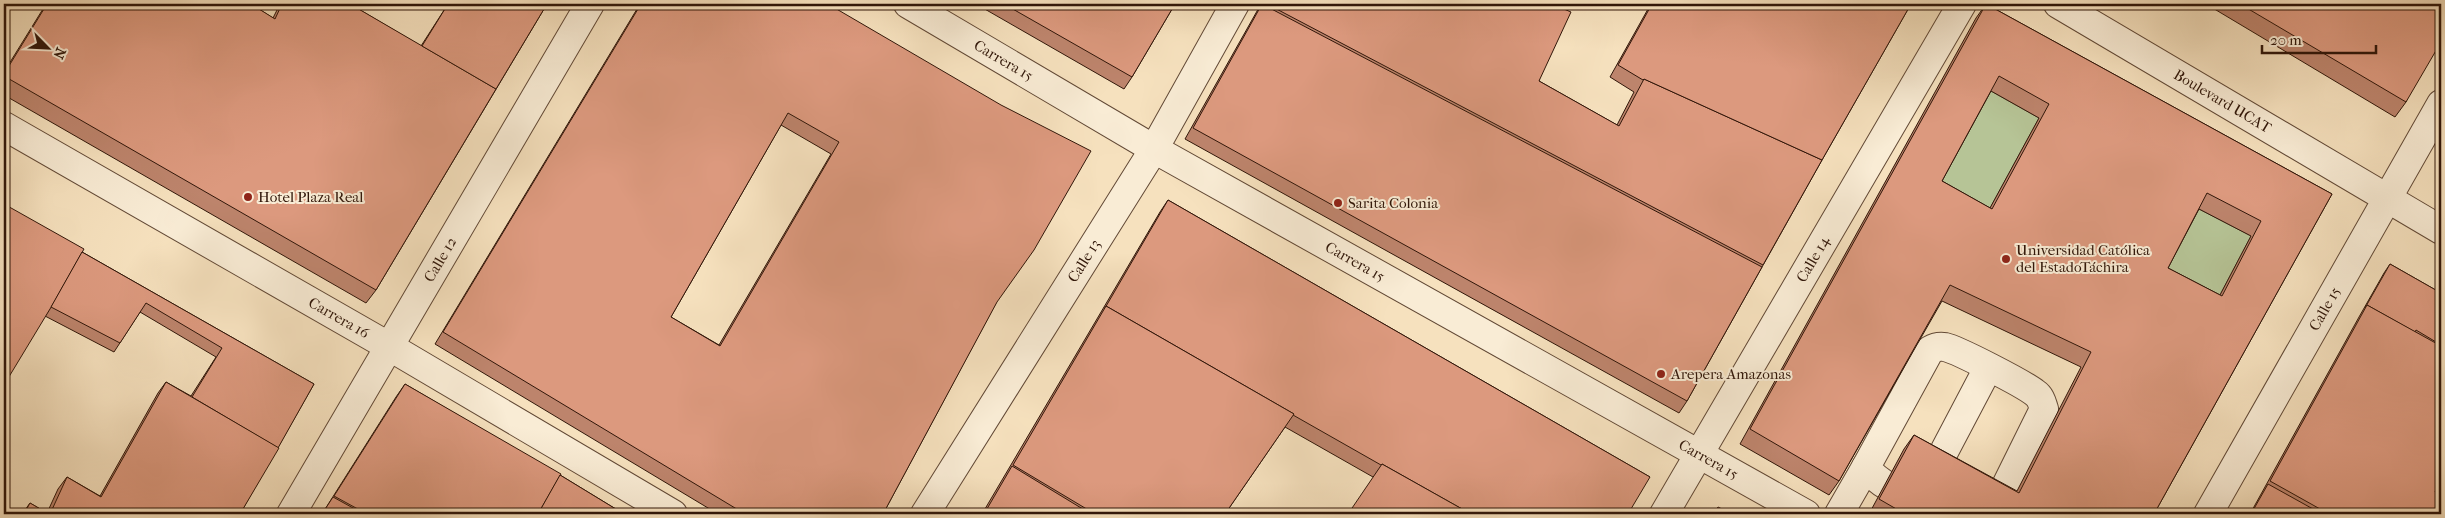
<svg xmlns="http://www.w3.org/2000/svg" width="2445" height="518" font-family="'IM FELL French Canon',serif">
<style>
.green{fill:#b6c496;stroke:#736d50}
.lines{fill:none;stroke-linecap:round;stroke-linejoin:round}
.minor-casing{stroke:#624936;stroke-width:30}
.minor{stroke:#f9ecd5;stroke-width:28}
.wall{fill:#bd846c;stroke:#301609;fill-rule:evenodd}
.building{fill:#dc997e;stroke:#301609;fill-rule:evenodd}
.poi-dot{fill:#8f2418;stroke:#f9ecd5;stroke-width:2}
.labels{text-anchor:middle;stroke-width:4;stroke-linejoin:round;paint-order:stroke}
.street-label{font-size:15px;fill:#301609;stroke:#f9ecd5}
.poi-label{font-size:15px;fill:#301609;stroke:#f9ecd5;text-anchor:start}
</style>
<rect width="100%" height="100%" fill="#f6e1be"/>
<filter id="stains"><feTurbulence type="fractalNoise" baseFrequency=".004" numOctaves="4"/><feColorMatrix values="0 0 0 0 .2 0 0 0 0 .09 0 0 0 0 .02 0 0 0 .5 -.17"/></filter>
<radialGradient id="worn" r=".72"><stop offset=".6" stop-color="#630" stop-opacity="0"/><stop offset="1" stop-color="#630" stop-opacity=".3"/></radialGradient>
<g class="green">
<path d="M 1989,90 L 2039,118 L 1982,223 L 1932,195 Z"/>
<path d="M 2197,208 L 2251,236 L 2212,310 L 2158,282 Z"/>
</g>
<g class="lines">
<g class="minor-casing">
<g id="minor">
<path id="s1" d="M 908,4 L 1154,149 L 1806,514"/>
<path id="s2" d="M 2058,4 L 2441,230"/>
<path id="s3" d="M 4,126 L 390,347 L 673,514"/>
<path d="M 1927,484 L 1988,368"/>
<path id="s4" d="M 291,514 L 590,4"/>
<path id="s5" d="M 925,514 L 1154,149 L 1235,4"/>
<path id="s6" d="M 1664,514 L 1962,4"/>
<path d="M 1839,514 L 1866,467"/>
<path d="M 1944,514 C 1923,503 1878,487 1866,467 L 1930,350 C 1935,347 1939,346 1945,347 C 1958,350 2024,384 2035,393 C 2041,397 2042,403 2044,409 L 1992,514"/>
<path id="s7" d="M 2208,514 L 2441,104"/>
</g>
</g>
<use href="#minor" class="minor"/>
</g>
<g class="wall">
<path d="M 46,4 L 251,4 L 273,18 L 280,4 L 350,4 L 421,46 L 448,4 L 547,4 L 376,290 L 366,303 L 4,95 L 4,72 Z"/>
<path d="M 640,4 L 828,4 L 996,303 L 883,514 L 718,514 L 435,344 ZM 781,125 L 831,154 L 719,345 L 671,317 Z"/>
<path d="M 976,4 L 1175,4 L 1132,77 L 1124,89 Z"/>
<path d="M 1261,4 L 1552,4 L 1539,81 L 1617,125 L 1634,92 L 1610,77 L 1648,9 L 1639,4 L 1911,4 L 1822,160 L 1687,401 L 1679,413 L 1185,139 Z"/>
<path d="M 1986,4 L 2332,194 L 2154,514 L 1869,514 L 1904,449 L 1914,435 L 2017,491 L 2081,367 L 1942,301 L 1839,481 L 1829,495 L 1740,444 L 1976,18 ZM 1991,91 L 2039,118 L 1990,208 L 1942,181 ZM 2199,209 L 2251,236 L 2220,295 L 2168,268 Z"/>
<path d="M 2206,4 L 2441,4 L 2406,102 L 2395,117 Z"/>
<path d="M 1168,200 L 1650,477 L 1373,477 L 1285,427 L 1225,514 L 982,514 L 1160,212 Z"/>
<path d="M 82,252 L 314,384 L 240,514 L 22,514 L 30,503 L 47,513 L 58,489 L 67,477 L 100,496 L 158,393 L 166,382 L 191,396 L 216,357 L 140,312 L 114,352 L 45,316 Z"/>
<path d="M 2390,264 L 2441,293 L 2441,481 L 2435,492 L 2441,514 L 2250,514 L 2359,317 L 2384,273 Z"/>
<path d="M 405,384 L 560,475 L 624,514 L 322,514 L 396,397 Z"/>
</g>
<g class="building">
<path d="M 47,4 L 251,4 L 275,19 L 282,4 L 350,4 L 496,89 L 376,290 L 4,76 L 4,74 Z"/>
<path d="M 448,4 L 547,4 L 496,89 L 422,46 Z"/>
<path d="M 641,4 L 828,4 L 1001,105 L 1091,151 L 1034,250 L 997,302 L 883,514 L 745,514 L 443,332 ZM 788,113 L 839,142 L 720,346 L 671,317 Z"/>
<path d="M 1004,4 L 1175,4 L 1132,77 Z"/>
<path d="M 1262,4 L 1762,267 L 1687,401 L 1193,128 Z"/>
<path d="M 1267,4 L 1552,4 L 1571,12 L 1539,81 L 1619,126 L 1644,79 L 1822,160 L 1763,265 Z"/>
<path d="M 1652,4 L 1911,4 L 1822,160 L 1644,79 L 1643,80 L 1618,65 Z"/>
<path d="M 1986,4 L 2332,194 L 2154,514 L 1905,514 L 1879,499 L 1914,435 L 2019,493 L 2091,352 L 1950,285 L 1839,481 L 1750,429 ZM 1999,76 L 2049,104 L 1992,209 L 1942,181 ZM 2207,193 L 2261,221 L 2222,296 L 2168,268 Z"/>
<path d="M 2240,4 L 2441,4 L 2441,42 L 2406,102 Z"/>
<path d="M 1168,200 L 1650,477 L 1628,514 L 1471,514 L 1382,464 L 1381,465 L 1293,415 L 1294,414 L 1106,306 L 1105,308 Z"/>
<path d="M 4,204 L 84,249 L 53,304 L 4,385 Z"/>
<path d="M 82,252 L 314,384 L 278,448 L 192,397 L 222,348 L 146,303 L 120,343 L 51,307 Z"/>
<path d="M 2390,264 L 2441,293 L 2441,345 L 2416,330 L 2415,332 L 2367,305 L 2365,308 Z"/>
<path d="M 2367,305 L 2441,346 L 2441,481 L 2435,492 L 2441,495 L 2441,514 L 2329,514 L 2270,481 Z"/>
<path d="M 1106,306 L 1294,414 L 1225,514 L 1095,514 L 1013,465 Z"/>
<path d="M 166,382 L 279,448 L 240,514 L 50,514 L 67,477 L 101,497 Z"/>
<path d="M 405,384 L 561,474 L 538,514 L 367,514 L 334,496 Z"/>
<path d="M 1382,464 L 1471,514 L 1348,514 Z"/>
<path d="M 1012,466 L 1091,514 L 984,514 Z"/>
<path d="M 560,475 L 624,514 L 538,514 Z"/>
<path d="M 2268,484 L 2322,514 L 2251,514 Z"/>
<path d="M 333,497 L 364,514 L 322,514 Z"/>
<path d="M 30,503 L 49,514 L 24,514 Z"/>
<path d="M 1718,507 L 1732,514 L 1713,514 Z"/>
</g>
<g class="poi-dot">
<circle cx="248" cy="197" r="5"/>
<circle cx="1338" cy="203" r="5"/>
<circle cx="2006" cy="259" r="5"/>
<circle cx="1661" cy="374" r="5"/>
</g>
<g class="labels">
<g class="street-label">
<text dy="5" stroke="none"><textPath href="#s1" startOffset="111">Carrera 15</textPath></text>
<text dy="5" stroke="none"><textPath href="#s2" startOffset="191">Boulevard UCAT</textPath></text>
<text dy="5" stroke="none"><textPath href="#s4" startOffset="295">Calle 12</textPath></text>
<text dy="5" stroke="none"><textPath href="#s6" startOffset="295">Calle 14</textPath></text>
<text dy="5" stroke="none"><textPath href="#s5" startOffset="299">Calle 13</textPath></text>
<text dy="5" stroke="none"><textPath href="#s1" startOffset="516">Carrera 15</textPath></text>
<text dy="5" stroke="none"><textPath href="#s7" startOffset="236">Calle 15</textPath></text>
<text dy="5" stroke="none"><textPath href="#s3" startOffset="386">Carrera 16</textPath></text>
<text dy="5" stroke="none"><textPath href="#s1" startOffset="921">Carrera 15</textPath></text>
</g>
<g class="poi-label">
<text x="258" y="202">Hotel Plaza Real</text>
<text x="1348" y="208">Sarita Colonia</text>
<text x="2016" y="255">Universidad Católica<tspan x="2016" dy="17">del EstadoTáchira</tspan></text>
<text x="1671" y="379">Arepera Amazonas</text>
</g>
</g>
<rect width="2445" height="518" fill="none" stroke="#f6e1be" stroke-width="20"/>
<rect x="5" y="5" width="2435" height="508" fill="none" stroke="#301609" stroke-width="2.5"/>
<rect x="10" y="10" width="2425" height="498" fill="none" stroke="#301609"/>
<g transform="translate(48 48) rotate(114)" stroke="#f9ecd5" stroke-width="4" paint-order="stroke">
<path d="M0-4L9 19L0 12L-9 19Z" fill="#301609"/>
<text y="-8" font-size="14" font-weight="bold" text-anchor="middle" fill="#301609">N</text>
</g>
<path d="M2262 45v8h114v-8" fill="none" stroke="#301609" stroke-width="2.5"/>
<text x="2270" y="45" font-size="15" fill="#301609" stroke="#f9ecd5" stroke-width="4" paint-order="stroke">20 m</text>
<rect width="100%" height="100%" filter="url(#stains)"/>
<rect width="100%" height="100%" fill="url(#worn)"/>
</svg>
